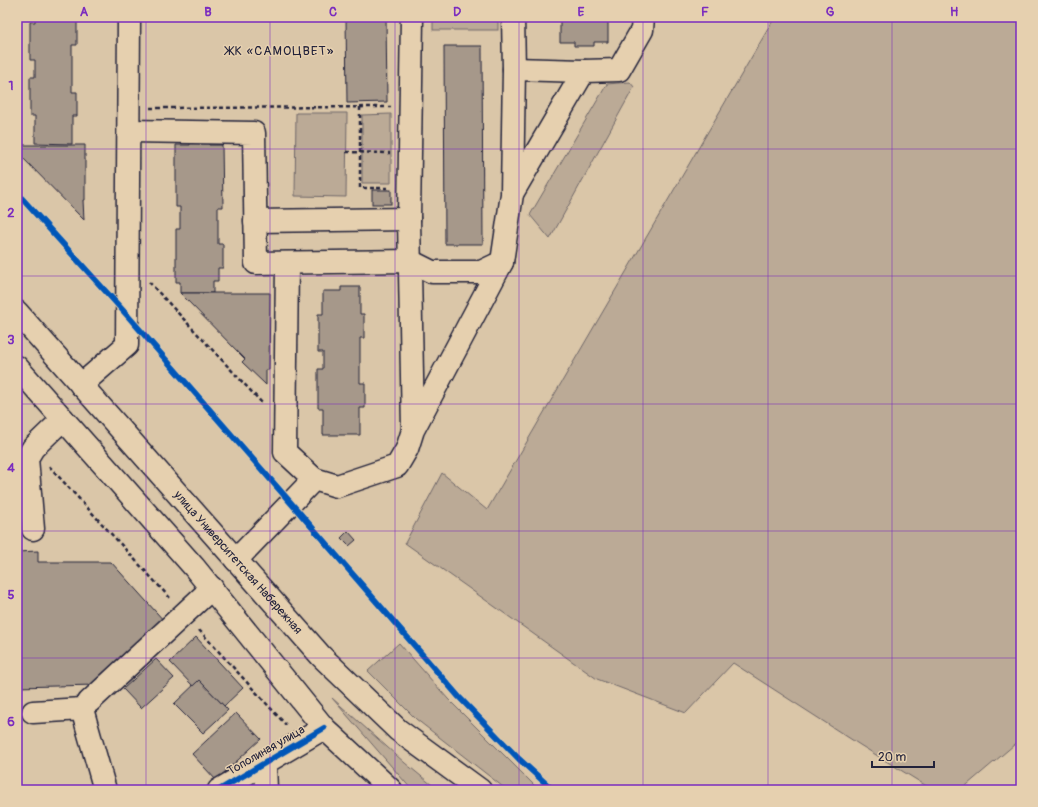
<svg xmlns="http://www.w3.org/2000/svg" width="1038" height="807" font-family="Pangolin,sans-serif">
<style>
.green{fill:#bbaa96;stroke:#6e6668}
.building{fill:#a6988a;stroke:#22223b}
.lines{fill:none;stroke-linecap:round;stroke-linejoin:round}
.minor-casing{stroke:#22223b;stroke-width:25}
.major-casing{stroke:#22223b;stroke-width:25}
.path{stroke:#22223b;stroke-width:2.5;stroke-dasharray:4 3;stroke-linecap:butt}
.minor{stroke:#e6d0af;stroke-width:22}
.major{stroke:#e6d0af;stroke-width:22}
.cycleway-casing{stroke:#e6d0af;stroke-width:8}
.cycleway{stroke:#0057b8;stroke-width:6}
.grid{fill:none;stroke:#7b2cbf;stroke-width:1;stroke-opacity:0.55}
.labels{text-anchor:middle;stroke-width:3;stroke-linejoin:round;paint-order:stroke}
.street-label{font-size:12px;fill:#22223b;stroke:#e6d0af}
.neighbourhood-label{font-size:13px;letter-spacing:1px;fill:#22223b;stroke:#e6d0af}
.neatline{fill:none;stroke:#7b2cbf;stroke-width:1.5}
.grid-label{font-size:13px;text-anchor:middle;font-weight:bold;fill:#7b2cbf}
</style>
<rect width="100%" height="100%" fill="#dac6a8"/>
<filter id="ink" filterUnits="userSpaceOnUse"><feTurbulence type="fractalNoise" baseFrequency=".025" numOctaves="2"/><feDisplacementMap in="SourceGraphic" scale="8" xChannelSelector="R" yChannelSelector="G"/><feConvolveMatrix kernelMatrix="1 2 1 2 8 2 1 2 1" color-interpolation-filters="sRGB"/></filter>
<g filter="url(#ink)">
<g class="green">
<rect x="433" y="17" width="65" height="13"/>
<path d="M 775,17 L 1021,17 L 1021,739 L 961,790 L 933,790 L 860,745 L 733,663 L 686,713 L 597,679 L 405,543 L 442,473 L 487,510 Z"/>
<path d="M 630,82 L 634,87 L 550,239 L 530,215 L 607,84 Z"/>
<path d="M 296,113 L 347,113 L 346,197 L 295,196 Z"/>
<path d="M 391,114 L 391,183 L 362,183 L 362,115 Z"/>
<path d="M 399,643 L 448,699 L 539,790 L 507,790 L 416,719 L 368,671 Z"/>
<path d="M 332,698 L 405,763 L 438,790 L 412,790 Z"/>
</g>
<g class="building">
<path d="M 35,17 L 72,17 L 72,21 L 77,21 L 77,45 L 72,45 L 72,92 L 77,92 L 77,116 L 72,116 L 72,144 L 35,143 L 35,116 L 30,116 L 30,77 L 35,77 L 35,60 L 30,60 L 30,22 L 35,22 Z"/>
<path d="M 346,17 L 386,17 L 387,102 L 347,103 Z"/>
<path d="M 560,17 L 608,17 L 608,42 L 594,42 L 594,46 L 574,46 L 574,42 L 560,42 Z"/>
<path d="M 444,46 L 482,46 L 483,244 L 445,244 Z"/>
<path d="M 190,141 L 209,141 L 209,145 L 222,145 L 223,207 L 218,207 L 218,244 L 223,244 L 223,268 L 218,268 L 218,281 L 213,281 L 213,293 L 180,293 L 180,282 L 176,282 L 176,229 L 180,229 L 180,207 L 176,207 L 176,145 L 190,145 Z"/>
<path d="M 17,145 L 85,145 L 85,200 L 83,200 L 84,220 L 17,152 Z"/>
<rect x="372" y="190" width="19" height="14"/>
<path d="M 341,287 L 360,287 L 360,314 L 364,314 L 364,338 L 360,338 L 360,383 L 365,383 L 365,408 L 360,408 L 360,435 L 323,435 L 323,408 L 318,408 L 318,369 L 323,369 L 323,352 L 318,352 L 318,314 L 323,314 L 323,291 L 341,291 Z"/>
<path d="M 180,293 L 270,293 L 269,370 L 266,370 L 266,385 L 242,362 L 245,359 Z"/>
<path d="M 348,531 L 356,540 L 349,546 L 341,538 Z"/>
<path d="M 38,551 L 38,562 L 111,562 L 165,622 L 95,685 L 17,687 L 17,552 Z"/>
<path d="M 196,637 L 243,688 L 224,706 L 199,680 L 193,686 L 170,662 Z"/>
<path d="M 156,659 L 174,678 L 141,708 L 123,689 Z"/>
<path d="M 199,680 L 228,710 L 203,733 L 174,704 Z"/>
<path d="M 236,713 L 261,739 L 216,780 L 192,754 Z"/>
</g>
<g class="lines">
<g class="minor-casing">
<g id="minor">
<path d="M 412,17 L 409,219 L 413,428"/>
<path d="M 514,69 L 584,71"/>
<path d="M 129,131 L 254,133 L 256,263 L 410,261 L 432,272 L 481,272 L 502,262"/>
<path d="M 513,192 L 584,71 L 619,70 L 642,30 L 643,17"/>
<path d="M 255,221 L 409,219"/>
<path d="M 287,263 L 285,452 L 314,479"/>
<path d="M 81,385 L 127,345 L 129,17"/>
<path d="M 33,529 L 27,458 L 33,448 L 63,419"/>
<path d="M 236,560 L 314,479 L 337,486 L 397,466 L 407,449 L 413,430 L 502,262 L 512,194 L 514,69 L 513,17"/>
<path d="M 89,702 L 212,588"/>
<path d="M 33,712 L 82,709 L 105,790"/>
<path d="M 265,763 L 266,790"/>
<path d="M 219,790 L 324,728"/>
</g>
</g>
<g class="major-casing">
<g id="major">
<path id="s1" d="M 17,312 L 321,656 L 398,730 L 480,790"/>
<path d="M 17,367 L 194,567 L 324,728 L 391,790"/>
</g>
</g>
<g class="path">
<path d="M 360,107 L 360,188 L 389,188"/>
<path d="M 150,108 L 391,107"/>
<path d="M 346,152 L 390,153"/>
<path d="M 149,282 L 263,404"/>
<path d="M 49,466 L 170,598"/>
<path d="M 199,630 L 286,725"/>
</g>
<use href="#minor" class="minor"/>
<use href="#major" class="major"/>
<g class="cycleway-casing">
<g id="cycleway">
<path d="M 17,193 L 127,315 L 291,503 L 459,697 L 519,759 L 553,790"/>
<path d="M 219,790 L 324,728"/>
</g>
</g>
<use href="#cycleway" class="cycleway"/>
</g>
</g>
<path class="grid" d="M 146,17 L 146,790M 270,17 L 270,790M 395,17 L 395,790M 519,17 L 519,790M 643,17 L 643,790M 768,17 L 768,790M 892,17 L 892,790M 17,149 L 1021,149M 17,276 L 1021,276M 17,404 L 1021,404M 17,531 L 1021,531M 17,658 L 1021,658"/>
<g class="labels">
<g class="street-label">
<text dy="4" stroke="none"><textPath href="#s1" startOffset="334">улица Университетская Набережная</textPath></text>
<text transform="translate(266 750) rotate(-30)" y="4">Тополиная улица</text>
</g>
<g class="neighbourhood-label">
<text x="280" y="55">ЖК «САМОЦВЕТ»</text>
</g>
</g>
<rect width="1038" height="807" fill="none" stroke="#e6d0af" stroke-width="44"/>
<path d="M872 761v6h62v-6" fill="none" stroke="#22223b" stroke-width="2"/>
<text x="878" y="761" font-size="12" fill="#22223b" stroke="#e6d0af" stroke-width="3" paint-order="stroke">20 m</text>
<rect x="22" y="22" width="994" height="763" class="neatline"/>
<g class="grid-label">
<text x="84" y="16">A</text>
<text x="208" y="16">B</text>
<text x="333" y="16">C</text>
<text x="457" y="16">D</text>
<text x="581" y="16">E</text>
<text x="705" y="16">F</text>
<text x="830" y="16">G</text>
<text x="954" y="16">H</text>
<text x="11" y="90">1</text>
<text x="11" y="217">2</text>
<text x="11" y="344">3</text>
<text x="11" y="472">4</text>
<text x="11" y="599">5</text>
<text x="11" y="726">6</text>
</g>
</svg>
